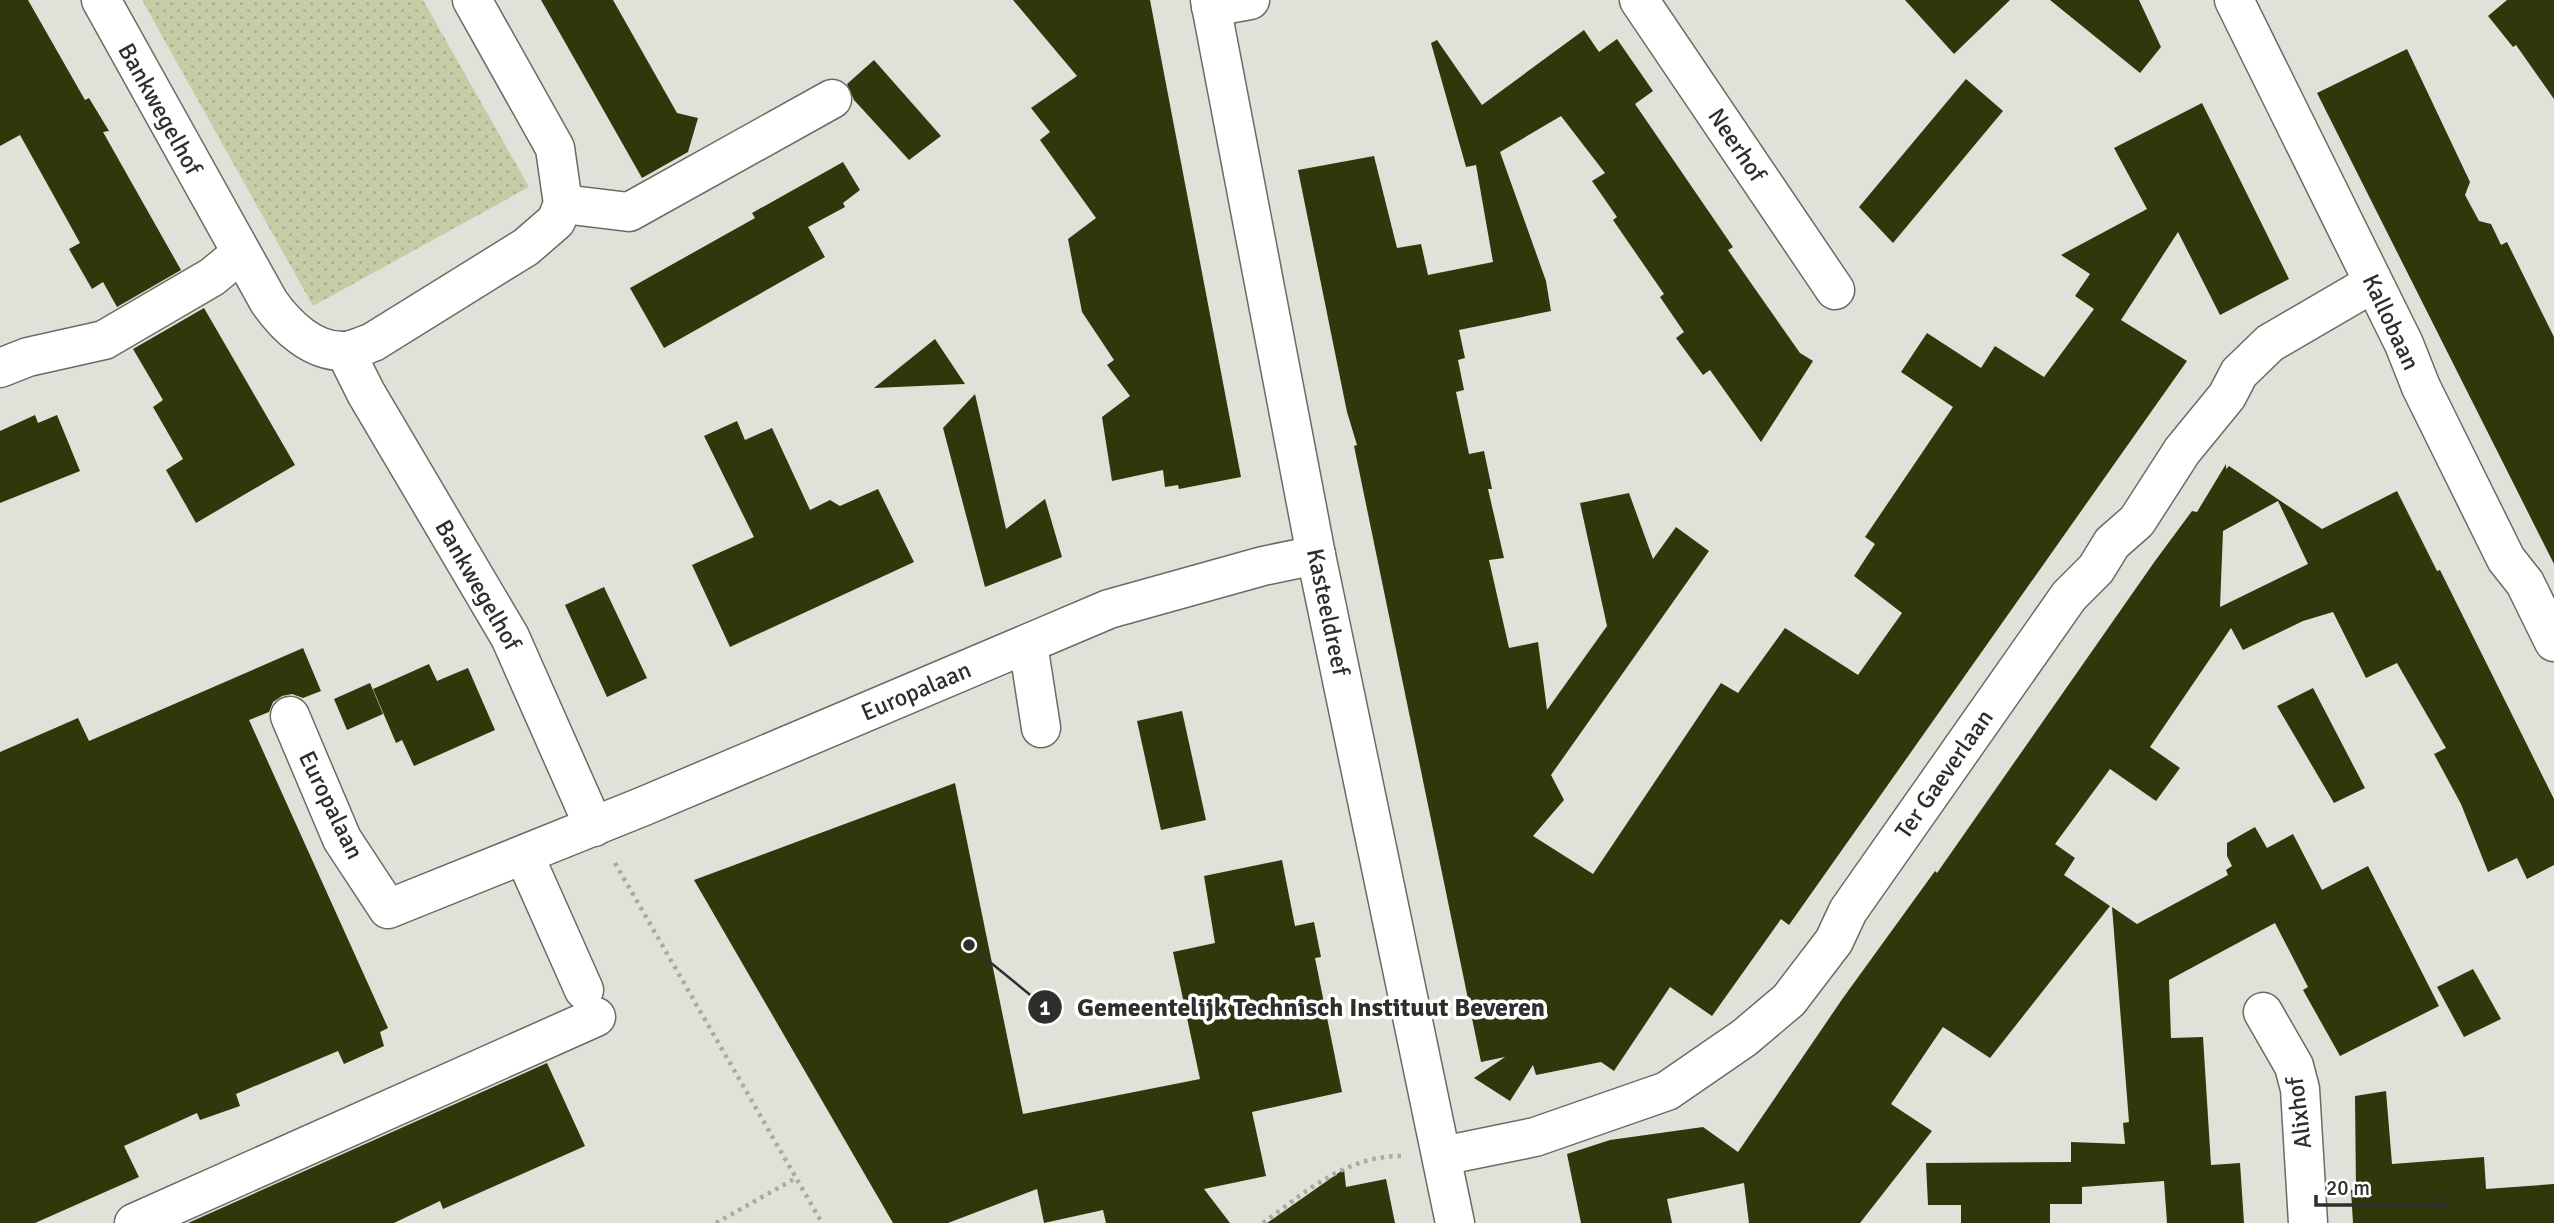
<svg xmlns="http://www.w3.org/2000/svg" width="2554" height="1223" font-family="Signika,sans-serif">
<style>
.park{fill:url(#park-dots)}
.building{fill:#30370a;fill-rule:evenodd}
.lines{fill:none;stroke-linecap:round;stroke-linejoin:round}
.minor-casing{stroke:#6a6b64;stroke-width:41}
.path{stroke:#a9aaa4;stroke-width:4.5;stroke-dasharray:3.5 5;stroke-linecap:butt}
.minor{stroke:#fff;stroke-width:38}
.labels{text-anchor:middle;stroke-width:7;stroke-linejoin:round;paint-order:stroke}
.street-label{font-size:24px;fill:#2e2f2c;stroke:#fff}
.leader{fill:none;stroke:#2e2f2c;stroke-width:2.5}
.callout-dot{fill:#2e2f2c;stroke:#fff;stroke-width:2.5}
.mark-label{font-size:21px;text-anchor:middle;font-weight:bold;fill:#fff}
.callout-label{font-size:26px;text-anchor:middle;font-weight:bold;fill:#2e2f2c;stroke:#fff;stroke-width:7;stroke-linejoin:round;paint-order:stroke}
</style>
<defs>
<pattern id="park-dots" width="8" height="8" patternUnits="userSpaceOnUse" patternTransform="scale(1.75)"><rect width="8" height="8" fill="#c4cda6"/><path d="M2 2h.1M6 6h.1" fill="none" stroke="#a9b08f" stroke-width="1.8" stroke-linecap="round"/></pattern>
</defs>
<rect width="100%" height="100%" fill="#e0e2da"/>
<path class="park" d="M 142,0 L 423,0 L 529,187 L 313,306 Z"/>
<g class="building">
<path d="M 0,0 L 28,0 L 85,100 L 89,98 L 109,131 L 103,132 L 181,270 L 117,307 L 103,282 L 92,289 L 69,249 L 80,243 L 20,135 L 0,146 Z"/>
<path d="M 541,0 L 613,0 L 677,113 L 698,118 L 688,152 L 642,178 Z"/>
<path d="M 1013,0 L 1150,0 L 1241,477 L 1179,489 L 1178,485 L 1165,487 L 1163,470 L 1112,481 L 1102,417 L 1130,396 L 1107,365 L 1114,360 L 1082,312 L 1068,239 L 1096,218 L 1040,140 L 1050,132 L 1031,108 L 1077,76 Z"/>
<path d="M 1905,0 L 2010,0 L 1954,54 Z"/>
<path d="M 2050,0 L 2139,0 L 2161,47 L 2140,73 Z"/>
<path d="M 2507,0 L 2554,0 L 2554,99 L 2516,45 L 2513,47 L 2488,16 Z"/>
<path d="M 1584,30 L 1599,52 L 1617,39 L 1653,91 L 1635,104 L 1733,247 L 1728,250 L 1753,286 L 1800,353 L 1813,361 L 1761,442 L 1710,370 L 1703,375 L 1676,338 L 1684,332 L 1660,297 L 1664,294 L 1613,220 L 1617,217 L 1592,181 L 1605,173 L 1561,116 L 1500,152 L 1546,281 L 1551,311 L 1459,330 L 1465,358 L 1458,360 L 1464,390 L 1456,392 L 1469,454 L 1484,451 L 1492,489 L 1488,489 L 1504,558 L 1489,560 L 1509,648 L 1538,642 L 1547,710 L 1607,626 L 1580,503 L 1629,493 L 1653,559 L 1676,527 L 1709,551 L 1551,775 L 1564,800 L 1533,836 L 1593,874 L 1721,683 L 1738,693 L 1785,628 L 1858,675 L 1902,613 L 1854,576 L 1875,544 L 1865,537 L 1953,407 L 1901,372 L 1927,333 L 1981,368 L 1995,346 L 2044,377 L 2094,309 L 2075,296 L 2090,274 L 2061,255 L 2147,209 L 2114,148 L 2202,103 L 2289,279 L 2220,315 L 2178,232 L 2121,320 L 2187,361 L 1789,925 L 1781,919 L 1712,1016 L 1670,987 L 1614,1071 L 1601,1062 L 1536,1075 L 1533,1065 L 1510,1101 L 1474,1078 L 1505,1057 L 1481,1062 L 1354,446 L 1357,445 L 1347,412 L 1298,170 L 1374,156 L 1397,248 L 1421,244 L 1428,275 L 1493,262 L 1476,165 L 1466,167 L 1431,43 L 1437,40 L 1482,105 Z"/>
<path d="M 2407,49 L 2470,182 L 2465,195 L 2479,221 L 2491,224 L 2501,245 L 2507,242 L 2554,337 L 2554,564 L 2317,93 Z"/>
<path d="M 874,60 L 941,136 L 909,160 L 854,100 L 847,84 Z"/>
<path d="M 1966,79 L 2003,111 L 1893,243 L 1859,207 Z"/>
<path d="M 843,162 L 860,190 L 843,203 L 845,207 L 808,227 L 825,257 L 664,348 L 630,288 L 755,218 L 752,213 Z"/>
<path d="M 204,308 L 295,465 L 196,523 L 166,470 L 183,459 L 153,407 L 163,400 L 133,349 Z"/>
<path d="M 935,339 L 965,384 L 874,388 Z"/>
<path d="M 975,394 L 1006,529 L 1045,499 L 1062,557 L 985,587 L 943,428 Z"/>
<path d="M 35,415 L 38,423 L 57,415 L 80,471 L 0,503 L 0,431 Z"/>
<path d="M 737,421 L 745,440 L 772,428 L 810,510 L 830,500 L 840,506 L 878,489 L 914,562 L 730,647 L 692,565 L 754,537 L 704,436 Z"/>
<path d="M 2226,464 L 2226,469 L 2229,466 L 2322,529 L 2397,491 L 2437,571 L 2440,570 L 2554,799 L 2554,865 L 2527,879 L 2517,858 L 2488,872 L 2461,804 L 2434,754 L 2446,748 L 2397,663 L 2366,678 L 2333,612 L 2303,621 L 2243,650 L 2231,628 L 2150,747 L 2180,768 L 2156,801 L 2110,769 L 2055,844 L 2075,858 L 2064,875 L 2110,906 L 1990,1058 L 1943,1027 L 1891,1104 L 1932,1131 L 1860,1223 L 1749,1223 L 1744,1183 L 1667,1199 L 1672,1223 L 1581,1223 L 1567,1154 L 1610,1140 L 1703,1127 L 1738,1152 L 1843,998 L 1935,871 L 1937,873 L 2155,561 L 2192,511 L 2197,512 ZM 2278,501 L 2308,564 L 2220,607 L 2223,531 Z"/>
<path d="M 604,587 L 647,678 L 607,697 L 565,605 Z"/>
<path d="M 303,648 L 321,691 L 303,698 L 292,694 L 282,696 L 273,702 L 269,712 L 249,720 L 388,1028 L 380,1032 L 384,1046 L 344,1064 L 338,1051 L 236,1094 L 240,1106 L 200,1120 L 197,1113 L 124,1146 L 139,1177 L 35,1223 L 0,1223 L 0,752 L 78,718 L 89,741 Z"/>
<path d="M 429,664 L 437,681 L 468,668 L 495,730 L 414,766 L 402,740 L 396,743 L 373,689 Z"/>
<path d="M 370,683 L 383,714 L 347,730 L 334,699 Z"/>
<path d="M 2313,688 L 2365,788 L 2334,803 L 2277,706 Z"/>
<path d="M 1182,711 L 1206,820 L 1161,830 L 1137,721 Z"/>
<path d="M 955,783 L 1023,1114 L 1200,1079 L 1173,952 L 1215,943 L 1204,876 L 1282,860 L 1295,926 L 1314,922 L 1321,957 L 1315,958 L 1342,1092 L 1252,1112 L 1266,1176 L 1204,1189 L 1230,1223 L 1106,1223 L 1103,1210 L 1044,1223 L 1037,1189 L 948,1223 L 893,1223 L 694,880 Z"/>
<path d="M 2255,827 L 2267,848 L 2293,834 L 2322,890 L 2368,866 L 2439,1006 L 2340,1056 L 2303,990 L 2308,987 L 2275,923 L 2169,980 L 2171,1038 L 2203,1037 L 2211,1165 L 2240,1163 L 2244,1223 L 2167,1223 L 2164,1181 L 2082,1187 L 2082,1204 L 2050,1204 L 2050,1223 L 1961,1223 L 1961,1205 L 1928,1205 L 1926,1163 L 2071,1162 L 2071,1142 L 2125,1144 L 2123,1123 L 2129,1122 L 2112,907 L 2137,924 L 2228,875 L 2226,870 L 2232,866 L 2227,856 L 2227,843 Z"/>
<path d="M 2473,969 L 2501,1019 L 2464,1037 L 2437,987 Z"/>
<path d="M 547,1063 L 585,1146 L 443,1209 L 440,1201 L 394,1223 L 188,1223 Z"/>
<path d="M 2386,1091 L 2392,1164 L 2484,1157 L 2486,1189 L 2554,1184 L 2554,1223 L 2353,1223 L 2351,1190 L 2356,1190 L 2355,1096 Z"/>
<path d="M 1344,1169 L 1346,1187 L 1386,1179 L 1395,1223 L 1267,1223 Z"/>
</g>
<g class="lines">
<g class="minor-casing">
<g id="minor">
<path d="M 101,0 L 269,302 C 286,326 313,353 346,351 C 354,350 365,345 373,342 L 526,247 L 556,221 L 563,204 L 555,148 L 472,0"/>
<path d="M 1210,0 L 1316,555 L 1455,1223"/>
<path d="M 1639,0 L 1835,290"/>
<path d="M 2234,0 L 2404,344 L 2421,387 L 2506,559 L 2525,583 L 2554,642"/>
<path d="M 1211,7 L 1250,0"/>
<path d="M 563,204 L 629,212 L 832,99"/>
<path d="M 345,351 L 366,393 L 510,637 L 594,827"/>
<path d="M 0,368 L 28,357 L 104,340 L 212,277 L 240,254"/>
<path d="M 1028,644 L 1041,728"/>
<path d="M 290,716 L 342,839 L 388,909 L 644,806 L 1109,609 L 1263,566 L 1316,555"/>
<path d="M 524,855 L 584,990"/>
<path d="M 2263,1012 L 2294,1066 L 2300,1089 L 2308,1223"/>
<path d="M 1442,1156 L 1535,1137 L 1667,1091 L 1744,1038 L 1789,1000 L 1834,941 L 1848,911 L 2069,596 L 2096,569 L 2112,543 L 2137,521 L 2182,451 L 2227,396 L 2239,373 L 2270,343 L 2373,283"/>
<path d="M 134,1223 L 596,1017"/>
</g>
</g>
<g class="path">
<path d="M 615,863 L 822,1223"/>
<path d="M 716,1223 L 796,1178"/>
<path d="M 1263,1223 C 1305,1192 1346,1156 1401,1156"/>
</g>
<use href="#minor" class="minor"/>
</g>
<g class="labels">
<g class="street-label">
<text transform="translate(160 109) rotate(61)" y="8">Bankwegelhof</text>
<text transform="translate(1737 145) rotate(56)" y="8">Neerhof</text>
<text transform="translate(2391 322) rotate(65)" y="8">Kallobaan</text>
<text transform="translate(478 585) rotate(60)" y="8">Bankwegelhof</text>
<text transform="translate(1328 612) rotate(78)" y="8">Kasteeldreef</text>
<text transform="translate(916 691) rotate(-23)" y="8">Europalaan</text>
<text transform="translate(1944 774) rotate(-55)" y="8">Ter Gaeverlaan</text>
<text transform="translate(331 805) rotate(64)" y="8">Europalaan</text>
<text transform="translate(2299 1113) rotate(-97)" y="8">Alixhof</text>
</g>
</g>
<path class="leader" d="M969 945L1045 1007"/>
<g class="callout-dot">
<circle cx="969" cy="945" r="7"/>
<circle cx="1045" cy="1007" r="18"/>
</g>
<g class="mark-label">
<text x="1045" y="1015">1</text>
</g>
<g class="callout-label">
<text x="1311" y="1016">Gemeentelijk Technisch Instituut Beveren</text>
</g>
<path d="M2316 1195v10h128v-10" fill="none" stroke="#2e2f2c" stroke-width="3.5"/>
<text x="2326" y="1195" font-size="21" fill="#2e2f2c" stroke="#ffffff" stroke-width="5" paint-order="stroke">20 m</text>
</svg>
